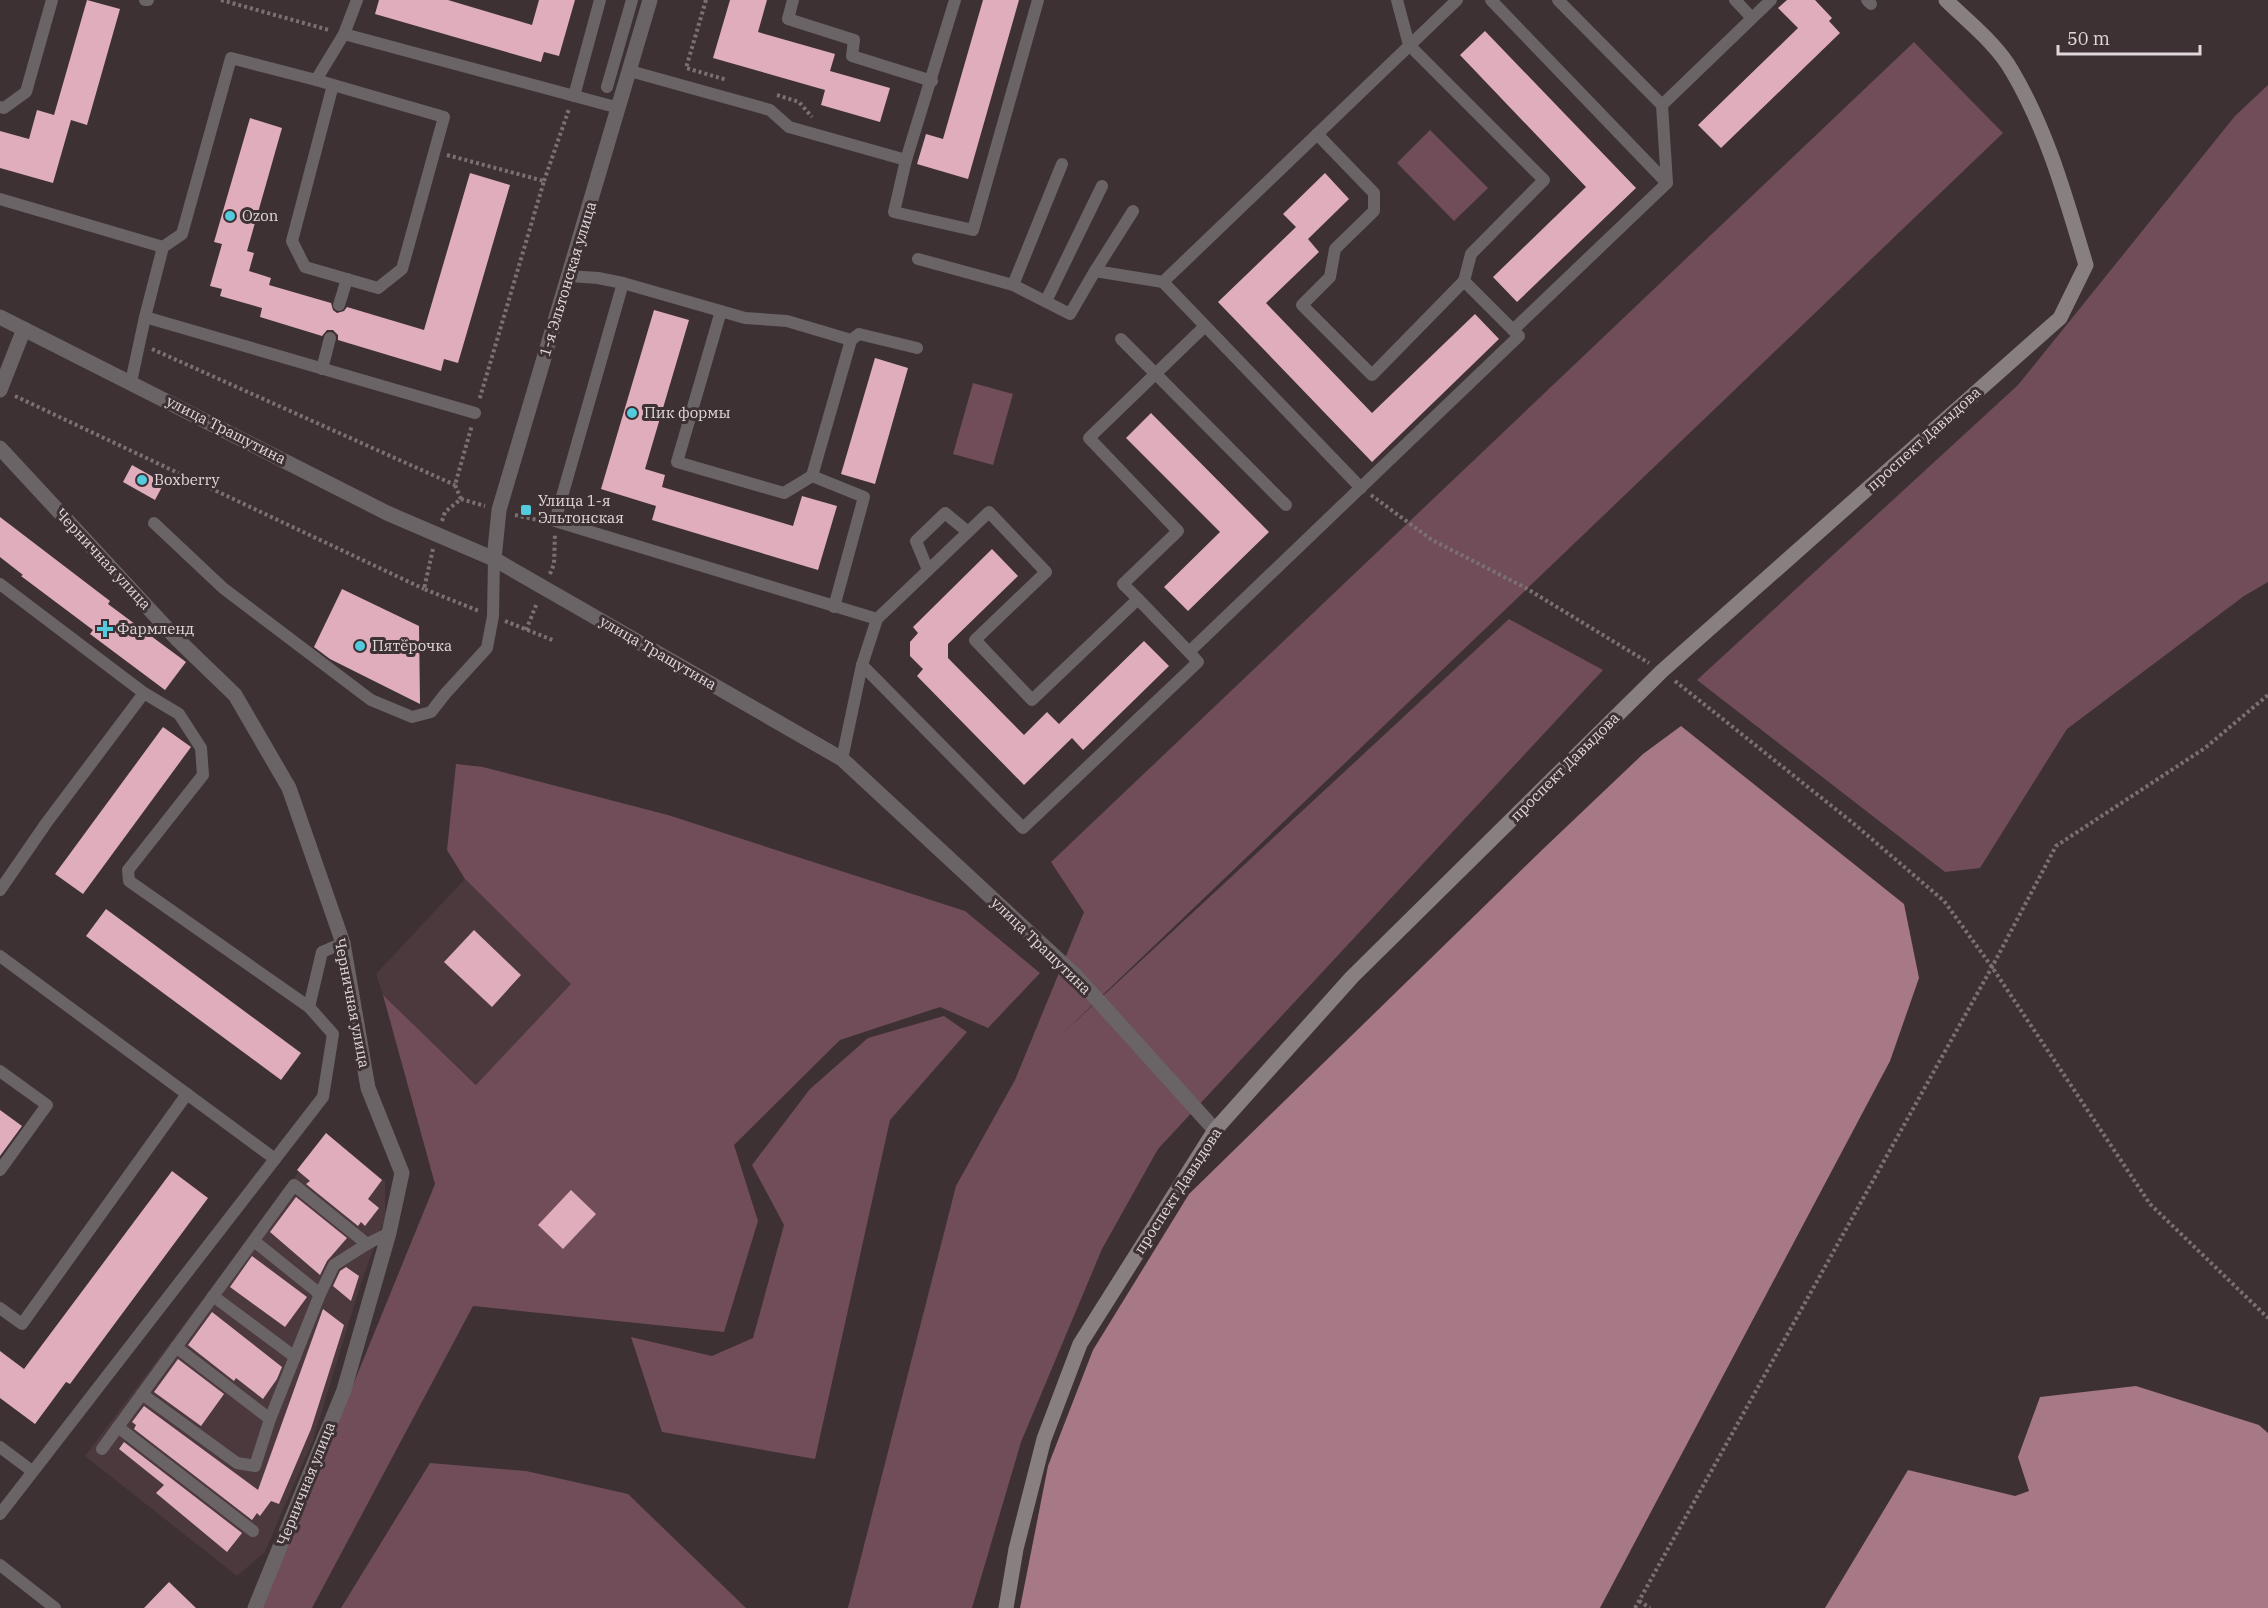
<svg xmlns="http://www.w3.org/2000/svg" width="2268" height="1608" font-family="'IBM Plex Serif',serif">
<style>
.built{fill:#4c393e}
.green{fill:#704d58}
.water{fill:#a77886}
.building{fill:#e0adbc}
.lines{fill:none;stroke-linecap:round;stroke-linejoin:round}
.path{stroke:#7b7173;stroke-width:4;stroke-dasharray:3 3;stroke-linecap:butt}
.lane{stroke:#6a6466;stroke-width:12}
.street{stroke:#6a6466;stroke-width:15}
.secondary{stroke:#887f81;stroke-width:15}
.poi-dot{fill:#54cadd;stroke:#3d3134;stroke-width:2}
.labels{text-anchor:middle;stroke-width:6;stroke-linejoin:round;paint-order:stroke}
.poi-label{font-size:15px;fill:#e0d8da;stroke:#3d3134;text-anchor:start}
.street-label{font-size:15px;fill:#e0d8da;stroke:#3d3134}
</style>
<rect width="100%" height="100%" fill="#3d3134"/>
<g class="built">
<path d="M 465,879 L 572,984 L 477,1085 L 383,995 L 376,974 Z"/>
<path d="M 327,1134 L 385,1181 L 385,1217 L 361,1283 L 313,1440 L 265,1552 L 237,1576 L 85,1456 Z"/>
</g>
<g class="green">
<path d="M 1914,42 L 2003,133 L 1063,1033 L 1509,619 L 1603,670 L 1158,1149 L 1102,1249 L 1021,1442 L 972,1608 L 848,1608 L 956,1186 L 1015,1080 L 1084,912 L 1051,862 Z"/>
<path d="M 2268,85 L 2268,582 L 2244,596 L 2067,729 L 1980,868 L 1945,872 L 1697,680 L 2018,385 L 2235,116 Z"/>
<path d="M 1430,130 L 1488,188 L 1454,221 L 1397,163 Z"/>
<path d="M 973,383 L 1013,394 L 993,465 L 953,454 Z"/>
<path d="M 456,764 L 483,767 L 668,815 L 965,911 L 1040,973 L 988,1028 L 940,1007 L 840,1040 L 734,1145 L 758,1221 L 724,1332 L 473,1306 L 312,1608 L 262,1608 L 435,1184 L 383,995 L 476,1085 L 571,984 L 465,879 L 447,850 Z"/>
<path d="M 944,1016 L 967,1032 L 890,1120 L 815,1459 L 662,1432 L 631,1337 L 712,1356 L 753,1338 L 784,1225 L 752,1165 L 810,1089 L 868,1038 Z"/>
<path d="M 430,1463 L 526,1471 L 628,1494 L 746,1608 L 341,1608 Z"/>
</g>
<g class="water">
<path d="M 1681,726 L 1904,904 L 1919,978 L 1890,1061 L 1600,1608 L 1020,1608 L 1048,1466 L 1093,1350 L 1189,1194 L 1542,850 L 1643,754 Z"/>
<path d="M 2136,1386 L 2259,1425 L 2268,1433 L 2268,1608 L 1825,1608 L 1908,1470 L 2015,1496 L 2029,1491 L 2018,1457 L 2040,1397 Z"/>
</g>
<g class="building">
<path d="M 87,0 L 120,9 L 87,125 L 71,120 L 53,183 L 0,168 L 0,131 L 29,139 L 37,110 L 54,115 Z"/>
<path d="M 379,0 L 448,0 L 532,25 L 539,0 L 575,0 L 559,56 L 544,52 L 541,62 L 375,14 Z"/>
<path d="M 730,0 L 767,0 L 758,32 L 835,54 L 830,71 L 890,88 L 880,122 L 821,105 L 825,90 L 713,58 Z"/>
<path d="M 983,0 L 1019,0 L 968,179 L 917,164 L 926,134 L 943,139 Z"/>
<path d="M 1787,0 L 1815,0 L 1832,18 L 1829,21 L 1840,33 L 1721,148 L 1698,125 L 1798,28 L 1778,8 Z"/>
<path d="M 1485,31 L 1636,188 L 1517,302 L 1493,277 L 1586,187 L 1460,55 Z"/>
<path d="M 250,118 L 282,128 L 247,251 L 254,253 L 249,271 L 271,278 L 269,285 L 331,303 L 333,310 L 337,313 L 344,311 L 347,307 L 424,330 L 470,173 L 510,185 L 458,363 L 444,359 L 441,371 L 338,340 L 338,335 L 333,330 L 327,330 L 322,336 L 260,317 L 262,308 L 220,296 L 222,289 L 210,286 L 222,244 L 214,242 Z"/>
<path d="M 1325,173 L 1349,199 L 1308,239 L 1319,252 L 1266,303 L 1372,413 L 1475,314 L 1499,339 L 1372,462 L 1218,302 L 1296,227 L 1283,214 Z"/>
<path d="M 654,310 L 689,320 L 645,469 L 665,475 L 662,487 L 793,526 L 802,496 L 837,506 L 818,570 L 652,520 L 656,506 L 601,489 Z"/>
<path d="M 875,358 L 908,368 L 875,484 L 841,474 Z"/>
<path d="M 1151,413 L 1269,532 L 1188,611 L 1164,587 L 1220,532 L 1126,438 Z"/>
<path d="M 132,465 L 164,483 L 155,500 L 123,482 Z"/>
<path d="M 0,517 L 110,601 L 108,604 L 186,662 L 165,690 L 90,634 L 93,630 L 21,576 L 23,575 L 0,557 Z"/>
<path d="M 992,549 L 1018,576 L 948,644 L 948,658 L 1024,735 L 1047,712 L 1059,724 L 1144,641 L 1169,666 L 1083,750 L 1072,738 L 1024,785 L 917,676 L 923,669 L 910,656 L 910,642 L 918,633 L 913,627 Z"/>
<path d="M 342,589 L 419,626 L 420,704 L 330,659 L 314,647 Z"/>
<path d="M 163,727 L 191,747 L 83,894 L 55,874 Z"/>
<path d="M 106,909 L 301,1053 L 281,1080 L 86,936 Z"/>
<path d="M 474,930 L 521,975 L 492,1007 L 444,962 Z"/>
<path d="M 0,1110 L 22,1126 L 0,1156 Z"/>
<path d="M 326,1133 L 382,1180 L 368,1199 L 379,1208 L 365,1226 L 361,1222 L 358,1226 L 306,1184 L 310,1181 L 297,1170 Z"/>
<path d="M 172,1171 L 208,1198 L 70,1384 L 66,1382 L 35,1424 L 0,1398 L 0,1351 L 24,1369 Z"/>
<path d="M 571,1190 L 596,1214 L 563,1249 L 538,1225 Z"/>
<path d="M 296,1197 L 347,1238 L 327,1261 L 320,1275 L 270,1232 Z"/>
<path d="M 252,1256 L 307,1297 L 285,1327 L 230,1287 Z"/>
<path d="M 346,1267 L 359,1276 L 351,1301 L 333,1286 L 340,1271 Z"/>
<path d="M 323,1309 L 344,1325 L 311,1429 L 279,1504 L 271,1501 L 260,1516 L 257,1513 L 252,1520 L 134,1429 L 136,1425 L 132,1422 L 144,1406 L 258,1490 Z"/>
<path d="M 212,1312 L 282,1367 L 277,1379 L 263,1399 L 236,1378 L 234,1381 L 188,1345 Z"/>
<path d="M 178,1359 L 224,1394 L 201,1426 L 154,1392 Z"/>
<path d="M 124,1442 L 242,1533 L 227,1552 L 156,1493 L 164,1485 L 119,1449 Z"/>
<path d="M 169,1582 L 196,1608 L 144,1608 Z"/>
</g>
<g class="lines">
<g class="path">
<path d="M 221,0 L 329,30"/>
<path d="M 706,0 L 686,68 L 727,80"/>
<path d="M 777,95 L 799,102 L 812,117"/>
<path d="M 447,155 L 544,181 L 479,401"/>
<path d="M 544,181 L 569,109"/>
<path d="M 152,349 L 455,485"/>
<path d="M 15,396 L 424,589"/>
<path d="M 1371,495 L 1432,540 L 1524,587 L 1649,663"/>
<path d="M 461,499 L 455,485 L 472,425"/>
<path d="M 515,515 L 542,521"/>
<path d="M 442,521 L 445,512 L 461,499 L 485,506"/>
<path d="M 433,549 L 424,589 L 479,611"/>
<path d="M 550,574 L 554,564 L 555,534"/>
<path d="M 505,621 L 555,641"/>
<path d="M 526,630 L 537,603"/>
<path d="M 1675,681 L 1853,823 L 1944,901 L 1992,967 L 2150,1204 L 2268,1318"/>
<path d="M 1639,1601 L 1650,1608"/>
<path d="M 1635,1608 L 1992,967 L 2056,846 L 2205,748 L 2268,695"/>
</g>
<g class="lane">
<path d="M 145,0 L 148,0"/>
<path d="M 357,0 L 344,34 L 316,80 L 231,58 L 182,234 L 163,247 L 145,317 L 475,413"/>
<path d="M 793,0 L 788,19 L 854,40 L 852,56 L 932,81"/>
<path d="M 1491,0 L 1667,183"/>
<path d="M 1735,0 L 1752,18"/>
<path d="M 1867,0 L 1871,4"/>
<path d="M 344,34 L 619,108"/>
<path d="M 630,71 L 770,110 L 789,127 L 906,160 L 955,0"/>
<path d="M 316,80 L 444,117 L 402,269 L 378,288 L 305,267 L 292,241 L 333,85"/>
<path d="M 607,87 L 632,0"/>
<path d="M 574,96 L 600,0"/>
<path d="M 1662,105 L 1771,0"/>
<path d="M 0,107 L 4,108 L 26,92 L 52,0"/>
<path d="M 1317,134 L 1374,193 L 1374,211 L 1335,249 L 1330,277 L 1302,305 L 1372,375 L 1464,281 L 1471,254 L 1544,180 L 1409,45 L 1397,0"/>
<path d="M 906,160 L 894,212 L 973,230 L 1038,0"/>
<path d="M 0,199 L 163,247"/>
<path d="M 918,259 L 1013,285 L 1070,314 L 1095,271 L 1163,282"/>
<path d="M 1095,271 L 1133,211"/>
<path d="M 569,276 L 598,278 L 623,283 L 745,318 L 787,321 L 851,340 L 859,334 L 917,348"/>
<path d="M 1464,281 L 1513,330"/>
<path d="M 623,283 L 555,521 L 877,619 L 862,665 L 842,759"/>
<path d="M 1013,285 L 1062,164"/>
<path d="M 1046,301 L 1102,186"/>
<path d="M 339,305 L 347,279"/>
<path d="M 721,311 L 677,462 L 784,493 L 812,476"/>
<path d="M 1121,339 L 1286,505"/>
<path d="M 322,369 L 330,338"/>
<path d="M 131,382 L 145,317"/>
<path d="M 1361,488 L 1163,282 L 1457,0"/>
<path d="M 154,523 L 223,588 L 371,700 L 412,717 L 431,712 L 445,694 L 487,648 L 493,616 L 494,559"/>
<path d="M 928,570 L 916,541 L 945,513 L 968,532"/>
<path d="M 0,584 L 144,693"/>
<path d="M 1138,599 L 1189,652"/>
<path d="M 834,607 L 864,497 L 812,476 L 851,340"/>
<path d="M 877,619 L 989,512 L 1046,572 L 975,640 L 1032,700 L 1138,599 L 1123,584 L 1178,531 L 1089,438 L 1205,326"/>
<path d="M 862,665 L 1023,828 L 1198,662 L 1189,652 L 1519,336 L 1513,330 L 1667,183 L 1662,105 L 1558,0"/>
<path d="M 0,890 L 47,822 L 144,693 L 179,714 L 201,748 L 203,775 L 128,870 L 129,881 L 309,1007 L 333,1034 L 323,1097 L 275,1159 L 0,956"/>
<path d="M 309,1007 L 322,952 L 343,943"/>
<path d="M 0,1071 L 47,1105 L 0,1170"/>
<path d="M 254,1241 L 320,1294"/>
<path d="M 213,1296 L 295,1357"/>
<path d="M 0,1308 L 22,1324 L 187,1094"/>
<path d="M 176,1347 L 270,1419"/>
<path d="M 142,1394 L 237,1463 L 255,1466 L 270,1419 L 320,1294 L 334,1265 L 367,1244 L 389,1233"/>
<path d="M 118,1427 L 253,1531"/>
<path d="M 0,1447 L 32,1471"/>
<path d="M 102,1449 L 294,1185 L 367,1244"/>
<path d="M 0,1514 L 275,1159"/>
<path d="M 0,1565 L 55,1608"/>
</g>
<g class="street">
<path d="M 0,317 L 387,513 L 494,559 L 842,759 L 1076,976 L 1215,1130"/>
<path d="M 0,390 L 24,329"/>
<path d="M 0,448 L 176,638 L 235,695 L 289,788 L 343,943 L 368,1088 L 402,1173 L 389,1233 L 344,1390 L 255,1608"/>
<path d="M 494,559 L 499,510 L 650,0"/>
</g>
<path class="secondary" d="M 1006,1608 L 1016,1549 L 1044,1439 L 1080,1344 L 1215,1130 L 1352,977 L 1662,671 L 2060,318 L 2086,265 C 2066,199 2048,132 2012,71 C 1997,44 1968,22 1946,0"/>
</g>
<g class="poi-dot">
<circle cx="230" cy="216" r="6"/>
<circle cx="632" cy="413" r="6"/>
<circle cx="142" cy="480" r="6"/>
<rect x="520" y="504" width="12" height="12" rx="3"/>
<path d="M102 620h6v6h6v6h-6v6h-6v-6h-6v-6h6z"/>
<circle cx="360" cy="646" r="6"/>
</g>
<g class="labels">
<g class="poi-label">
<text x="242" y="221">Ozon</text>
<text x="644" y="418">Пик формы</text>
<text x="154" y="485">Boxberry</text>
<text x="538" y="506">Улица 1-я<tspan x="538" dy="17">Эльтонская</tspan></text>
<text x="117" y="634">Фармленд</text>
<text x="372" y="651">Пятёрочка</text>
</g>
<g class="street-label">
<text transform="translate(568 279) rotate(-73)" y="5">1-я Эльтонская улица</text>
<text transform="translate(226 430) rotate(27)" y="5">улица Трашутина</text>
<text transform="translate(1924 439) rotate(-42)" y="5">проспект Давыдова</text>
<text transform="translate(103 559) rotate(47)" y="5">Черничная улица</text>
<text transform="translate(658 653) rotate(30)" y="5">улица Трашутина</text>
<text transform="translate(1565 767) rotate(-45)" y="5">проспект Давыдова</text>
<text transform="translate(1041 946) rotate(44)" y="5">улица Трашутина</text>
<text transform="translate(352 1003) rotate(79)" y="5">Черничная улица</text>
<text transform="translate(1178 1191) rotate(-57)" y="5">проспект Давыдова</text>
<text transform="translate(306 1484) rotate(-68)" y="5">Черничная улица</text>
</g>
</g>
<path d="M2058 45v9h142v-9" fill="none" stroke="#e0d8da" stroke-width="3"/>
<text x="2067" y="45" font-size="18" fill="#e0d8da" stroke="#3d3134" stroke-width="4.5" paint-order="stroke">50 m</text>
</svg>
